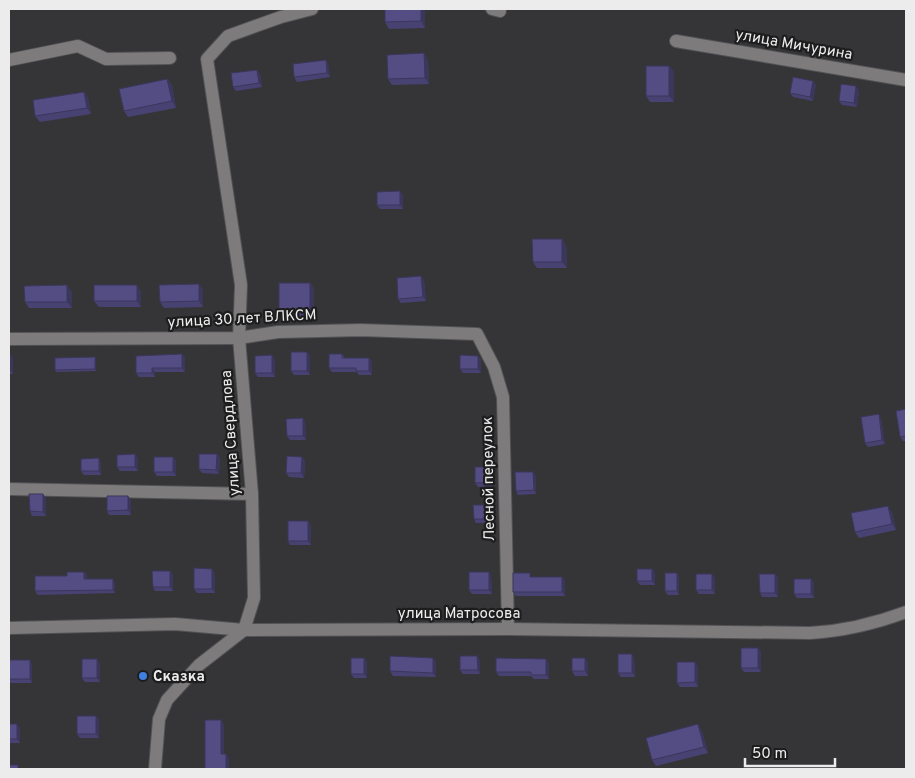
<svg xmlns="http://www.w3.org/2000/svg" width="915" height="778" font-family="Overpass,sans-serif">
<style>
.lines{fill:none;stroke-linecap:round;stroke-linejoin:round}
.minor-casing{stroke:#525255;stroke-width:14}
.minor{stroke:#7d7b7b;stroke-width:12}
.wall{fill:#484272}
.shaded-wall{fill:#3b365c}
.building{fill:#544d84;stroke:#3b365c}
.shop-dot{fill:#3f7fe0;stroke:#1d1d1e;stroke-width:2}
.labels{text-anchor:middle;stroke-width:4.5;stroke-linejoin:round;paint-order:stroke}
.street-label{font-size:15px;fill:#ececed;stroke:#1d1d1e}
.poi-label{font-size:15px;font-weight:bold;fill:#ececed;stroke:#1d1d1e;text-anchor:start}
</style>
<rect width="100%" height="100%" fill="#353538"/>
<g class="lines">
<g class="minor-casing">
<g id="minor">
<path d="M 492,9 L 500,11"/>
<path d="M 676,41 L 906,80"/>
<path d="M 9,60 L 78,46 L 106,59 L 170,58"/>
<path d="M 9,339 L 239,338 L 278,332 L 361,330 L 477,334 L 494,367 L 503,397 L 508,629"/>
<path d="M 9,489 L 252,494"/>
<path d="M 9,628 L 175,624 L 244,630 L 508,629 L 810,633 C 844,631 874,624 906,612"/>
<path d="M 155,769 L 159,719 L 167,700 L 199,665 L 244,630 L 254,598 L 252,494 L 239,338 L 241,285 L 207,59 L 228,36 L 281,17 L 312,9"/>
</g>
</g>
<use href="#minor" class="minor"/>
</g>
<g class="wall">
<path d="M 385,9 L 425,9 L 425,28 L 389,29 L 385,22 Z"/>
<path d="M 326,60 L 328,64 L 330,77 L 297,82 L 294,77 Z"/>
<path d="M 428,60 L 429,84 L 392,85 L 388,79 Z"/>
<path d="M 669,66 L 674,72 L 674,102 L 650,102 L 646,96 Z"/>
<path d="M 260,74 L 262,87 L 236,91 L 233,87 Z"/>
<path d="M 167,79 L 172,85 L 176,108 L 128,117 L 124,111 Z"/>
<path d="M 813,81 L 816,85 L 813,101 L 793,97 L 790,93 Z"/>
<path d="M 859,90 L 857,107 L 842,105 L 839,101 Z"/>
<path d="M 84,92 L 88,98 L 91,114 L 40,122 L 35,116 Z"/>
<path d="M 403,195 L 403,209 L 380,209 L 377,205 Z"/>
<path d="M 566,245 L 567,268 L 537,268 L 533,262 Z"/>
<path d="M 424,280 L 426,301 L 401,303 L 398,299 Z"/>
<path d="M 310,283 L 314,289 L 314,316 L 284,316 L 279,310 Z"/>
<path d="M 203,290 L 203,307 L 164,308 L 160,302 Z"/>
<path d="M 141,291 L 141,307 L 99,307 L 94,301 Z"/>
<path d="M 72,292 L 72,308 L 29,308 L 25,302 Z"/>
<path d="M 307,352 L 310,356 L 310,375 L 294,375 L 291,371 Z"/>
<path d="M 9,354 L 13,358 L 13,374 L 9,374 Z"/>
<path d="M 182,354 L 185,358 L 185,372 L 155,372 L 155,377 L 139,377 L 136,373 Z"/>
<path d="M 342,354 L 345,358 L 369,358 L 372,362 L 372,375 L 359,375 L 357,372 L 332,372 L 329,368 Z"/>
<path d="M 478,356 L 481,360 L 481,373 L 463,373 L 460,369 Z"/>
<path d="M 95,357 L 96,359 L 96,371 L 56,372 L 55,370 Z"/>
<path d="M 275,360 L 275,377 L 258,377 L 255,373 Z"/>
<path d="M 906,409 L 906,441 L 903,441 L 900,437 Z"/>
<path d="M 881,419 L 885,444 L 868,447 L 865,443 Z"/>
<path d="M 305,422 L 306,440 L 290,440 L 287,436 Z"/>
<path d="M 217,454 L 220,458 L 219,474 L 202,473 L 199,469 Z"/>
<path d="M 173,457 L 176,461 L 176,476 L 157,476 L 154,472 Z"/>
<path d="M 302,457 L 305,461 L 304,478 L 289,477 L 286,473 Z"/>
<path d="M 138,458 L 138,471 L 120,471 L 117,467 Z"/>
<path d="M 101,463 L 101,475 L 84,475 L 81,471 Z"/>
<path d="M 490,467 L 493,471 L 493,486 L 478,487 L 475,483 Z"/>
<path d="M 536,476 L 536,494 L 518,495 L 516,491 Z"/>
<path d="M 46,498 L 46,516 L 32,516 L 30,511 Z"/>
<path d="M 131,500 L 131,515 L 109,515 L 107,511 Z"/>
<path d="M 494,509 L 495,523 L 476,523 L 474,519 Z"/>
<path d="M 892,512 L 896,530 L 859,538 L 855,532 Z"/>
<path d="M 308,521 L 311,526 L 311,545 L 290,545 L 288,541 Z"/>
<path d="M 652,569 L 655,573 L 655,585 L 640,585 L 637,581 Z"/>
<path d="M 170,571 L 173,575 L 173,591 L 155,591 L 153,587 Z"/>
<path d="M 84,572 L 87,575 L 87,579 L 115,583 L 115,593 L 38,595 L 35,591 L 67,576 Z"/>
<path d="M 489,572 L 491,576 L 492,594 L 472,594 L 469,590 Z"/>
<path d="M 215,573 L 215,593 L 197,593 L 194,589 Z"/>
<path d="M 677,573 L 679,577 L 679,595 L 668,595 L 665,591 Z"/>
<path d="M 775,574 L 778,578 L 778,597 L 762,597 L 760,593 Z"/>
<path d="M 532,577 L 562,577 L 565,581 L 565,596 L 516,596 L 513,592 Z"/>
<path d="M 715,578 L 715,594 L 699,594 L 696,590 Z"/>
<path d="M 811,579 L 814,583 L 814,598 L 797,598 L 794,594 Z"/>
<path d="M 758,648 L 761,652 L 761,672 L 744,672 L 741,668 Z"/>
<path d="M 364,658 L 367,662 L 367,678 L 354,678 L 351,674 Z"/>
<path d="M 433,658 L 436,662 L 436,677 L 393,676 L 390,671 Z"/>
<path d="M 634,658 L 635,677 L 621,677 L 618,673 Z"/>
<path d="M 9,660 L 32,664 L 32,683 L 9,683 Z"/>
<path d="M 480,660 L 480,674 L 463,674 L 460,670 Z"/>
<path d="M 588,662 L 588,676 L 575,676 L 572,671 Z"/>
<path d="M 100,663 L 100,682 L 85,682 L 82,678 Z"/>
<path d="M 549,663 L 549,679 L 534,679 L 531,676 L 499,676 L 496,672 Z"/>
<path d="M 698,666 L 698,687 L 680,687 L 677,683 Z"/>
<path d="M 96,716 L 99,720 L 99,738 L 80,738 L 77,734 Z"/>
<path d="M 9,724 L 20,728 L 20,743 L 9,743 Z"/>
<path d="M 702,731 L 708,753 L 656,766 L 652,760 Z"/>
</g>
<g class="shaded-wall">
<path d="M 421,9 L 425,9 L 425,28 L 421,21 Z"/>
<path d="M 424,53 L 428,60 L 429,84 L 425,78 Z"/>
<path d="M 326,60 L 328,64 L 330,77 L 327,73 Z"/>
<path d="M 669,66 L 674,72 L 674,102 L 669,96 Z"/>
<path d="M 257,70 L 260,74 L 262,87 L 259,83 Z"/>
<path d="M 167,79 L 172,85 L 176,108 L 172,101 Z"/>
<path d="M 813,81 L 816,85 L 813,101 L 810,97 Z"/>
<path d="M 856,86 L 859,90 L 857,107 L 854,103 Z"/>
<path d="M 84,92 L 88,98 L 91,114 L 87,108 Z"/>
<path d="M 400,191 L 403,195 L 403,209 L 400,205 Z"/>
<path d="M 562,239 L 566,245 L 567,268 L 562,262 Z"/>
<path d="M 421,276 L 424,280 L 426,301 L 423,297 Z"/>
<path d="M 310,283 L 314,289 L 314,316 L 310,310 Z"/>
<path d="M 199,284 L 203,290 L 203,307 L 199,301 Z"/>
<path d="M 67,285 L 72,292 L 72,308 L 67,302 Z"/>
<path d="M 137,285 L 141,291 L 141,307 L 137,301 Z"/>
<path d="M 307,352 L 310,356 L 310,375 L 307,371 Z"/>
<path d="M 10,354 L 13,358 L 13,374 L 10,370 Z"/>
<path d="M 182,354 L 185,358 L 185,372 L 182,368 Z"/>
<path d="M 272,355 L 275,360 L 275,377 L 272,373 Z"/>
<path d="M 478,356 L 481,360 L 481,373 L 478,369 Z"/>
<path d="M 95,357 L 96,359 L 96,371 L 95,369 Z"/>
<path d="M 369,358 L 372,362 L 372,375 L 369,371 Z"/>
<path d="M 152,368 L 155,372 L 155,377 L 152,373 Z"/>
<path d="M 879,414 L 881,419 L 885,444 L 882,440 Z"/>
<path d="M 303,418 L 305,422 L 306,440 L 303,436 Z"/>
<path d="M 135,454 L 138,458 L 138,471 L 135,467 Z"/>
<path d="M 217,454 L 220,458 L 219,474 L 216,470 Z"/>
<path d="M 173,457 L 176,461 L 176,476 L 173,472 Z"/>
<path d="M 302,457 L 305,461 L 304,478 L 301,473 Z"/>
<path d="M 99,458 L 101,463 L 101,475 L 99,471 Z"/>
<path d="M 490,467 L 493,471 L 493,486 L 490,482 Z"/>
<path d="M 533,472 L 536,476 L 536,494 L 534,490 Z"/>
<path d="M 43,494 L 46,498 L 46,516 L 43,512 Z"/>
<path d="M 128,496 L 131,500 L 131,515 L 128,510 Z"/>
<path d="M 491,505 L 494,509 L 495,523 L 492,519 Z"/>
<path d="M 888,506 L 892,512 L 896,530 L 892,524 Z"/>
<path d="M 308,521 L 311,526 L 311,545 L 308,541 Z"/>
<path d="M 212,569 L 215,573 L 215,593 L 212,589 Z"/>
<path d="M 652,569 L 655,573 L 655,585 L 652,581 Z"/>
<path d="M 170,571 L 173,575 L 173,591 L 170,587 Z"/>
<path d="M 84,572 L 87,575 L 87,583 L 84,579 Z"/>
<path d="M 489,572 L 491,576 L 492,594 L 489,590 Z"/>
<path d="M 677,573 L 679,577 L 679,595 L 677,591 Z"/>
<path d="M 712,574 L 715,578 L 715,594 L 712,590 Z"/>
<path d="M 775,574 L 778,578 L 778,597 L 775,593 Z"/>
<path d="M 562,577 L 565,581 L 565,596 L 562,592 Z"/>
<path d="M 113,579 L 115,583 L 115,593 L 113,590 Z"/>
<path d="M 811,579 L 814,583 L 814,598 L 811,594 Z"/>
<path d="M 758,648 L 761,652 L 761,672 L 758,668 Z"/>
<path d="M 632,654 L 634,658 L 635,677 L 632,673 Z"/>
<path d="M 477,656 L 480,660 L 480,674 L 478,670 Z"/>
<path d="M 364,658 L 367,662 L 367,678 L 364,674 Z"/>
<path d="M 433,658 L 436,662 L 436,677 L 433,673 Z"/>
<path d="M 585,658 L 588,662 L 588,676 L 585,671 Z"/>
<path d="M 97,659 L 100,663 L 100,682 L 97,678 Z"/>
<path d="M 546,659 L 549,663 L 549,679 L 546,675 Z"/>
<path d="M 30,660 L 32,664 L 32,683 L 30,679 Z"/>
<path d="M 695,662 L 698,666 L 698,687 L 695,682 Z"/>
<path d="M 96,716 L 99,720 L 99,738 L 96,734 Z"/>
<path d="M 221,720 L 224,724 L 224,758 L 221,754 Z"/>
<path d="M 17,724 L 20,728 L 20,743 L 17,739 Z"/>
<path d="M 698,724 L 702,731 L 708,753 L 704,747 Z"/>
<path d="M 226,754 L 229,758 L 229,769 L 226,769 Z"/>
</g>
<g class="building">
<path d="M 385,9 L 421,9 L 421,21 L 385,22 Z"/>
<path d="M 424,53 L 425,78 L 388,79 L 387,55 Z"/>
<path d="M 326,60 L 327,73 L 294,77 L 293,64 Z"/>
<rect x="646" y="66" width="23" height="30"/>
<path d="M 257,70 L 259,83 L 233,87 L 231,73 Z"/>
<path d="M 793,77 L 813,81 L 810,97 L 790,93 Z"/>
<path d="M 167,79 L 172,101 L 124,111 L 119,89 Z"/>
<path d="M 841,84 L 856,86 L 854,103 L 839,101 Z"/>
<path d="M 84,92 L 87,108 L 35,116 L 33,100 Z"/>
<path d="M 400,191 L 400,205 L 377,205 L 377,192 Z"/>
<path d="M 532,239 L 562,239 L 562,262 L 533,262 Z"/>
<path d="M 421,276 L 423,297 L 398,299 L 397,278 Z"/>
<rect x="279" y="283" width="31" height="27"/>
<path d="M 199,284 L 199,301 L 160,302 L 159,285 Z"/>
<path d="M 67,285 L 67,302 L 25,302 L 24,286 Z"/>
<rect x="94" y="285" width="43" height="16"/>
<rect x="291" y="352" width="16" height="19"/>
<rect x="9" y="354" width="1" height="16"/>
<path d="M 182,354 L 182,368 L 152,368 L 152,373 L 136,373 L 136,356 Z"/>
<path d="M 329,354 L 342,354 L 342,358 L 369,358 L 369,371 L 356,371 L 356,368 L 329,368 Z"/>
<path d="M 272,355 L 272,373 L 255,373 L 255,356 Z"/>
<path d="M 460,355 L 478,356 L 478,369 L 460,369 Z"/>
<path d="M 95,357 L 95,369 L 55,370 L 55,358 Z"/>
<path d="M 906,409 L 906,436 L 900,437 L 896,411 Z"/>
<path d="M 879,414 L 882,440 L 865,443 L 861,417 Z"/>
<path d="M 303,418 L 303,436 L 287,436 L 286,419 Z"/>
<path d="M 135,454 L 135,467 L 117,467 L 117,455 Z"/>
<path d="M 199,454 L 217,454 L 216,470 L 199,469 Z"/>
<path d="M 287,456 L 302,457 L 301,473 L 286,473 Z"/>
<rect x="154" y="457" width="19" height="15"/>
<path d="M 99,458 L 99,471 L 81,471 L 81,459 Z"/>
<path d="M 475,467 L 490,467 L 490,482 L 475,483 Z"/>
<path d="M 515,472 L 533,472 L 534,490 L 516,491 Z"/>
<path d="M 29,494 L 43,494 L 43,512 L 30,511 Z"/>
<path d="M 107,496 L 128,496 L 128,510 L 107,511 Z"/>
<path d="M 473,505 L 491,505 L 492,519 L 474,519 Z"/>
<path d="M 888,506 L 892,524 L 855,532 L 851,513 Z"/>
<rect x="288" y="521" width="20" height="20"/>
<path d="M 194,568 L 212,569 L 212,589 L 194,589 Z"/>
<rect x="637" y="569" width="15" height="12"/>
<path d="M 152,571 L 170,571 L 170,587 L 153,587 Z"/>
<path d="M 67,572 L 84,572 L 84,579 L 113,579 L 113,590 L 35,591 L 35,576 L 67,576 Z"/>
<rect x="469" y="572" width="20" height="18"/>
<path d="M 513,573 L 530,573 L 530,577 L 562,577 L 562,592 L 513,592 Z"/>
<rect x="665" y="573" width="12" height="18"/>
<rect x="696" y="574" width="16" height="16"/>
<path d="M 759,574 L 775,574 L 775,593 L 760,593 Z"/>
<rect x="794" y="579" width="17" height="15"/>
<rect x="741" y="648" width="17" height="20"/>
<rect x="618" y="654" width="14" height="19"/>
<path d="M 390,656 L 433,658 L 433,673 L 390,671 Z"/>
<path d="M 460,656 L 477,656 L 478,670 L 460,670 Z"/>
<rect x="351" y="658" width="13" height="16"/>
<path d="M 496,658 L 546,659 L 546,675 L 531,675 L 531,672 L 496,672 Z"/>
<rect x="572" y="658" width="13" height="13"/>
<rect x="82" y="659" width="15" height="19"/>
<rect x="9" y="660" width="21" height="19"/>
<path d="M 677,662 L 695,662 L 695,682 L 677,683 Z"/>
<rect x="77" y="716" width="19" height="18"/>
<path d="M 205,720 L 221,720 L 221,754 L 226,754 L 226,769 L 205,769 Z"/>
<rect x="9" y="724" width="8" height="15"/>
<path d="M 698,724 L 704,747 L 652,760 L 646,738 Z"/>
<rect x="9" y="765" width="9" height="4"/>
</g>
<circle class="shop-dot" cx="143" cy="676" r="5"/>
<g class="labels">
<g class="street-label">
<text transform="translate(794 44) rotate(10)" y="5">улица Мичурина</text>
<text transform="translate(242 318) rotate(-3)" y="5">улица 30 лет ВЛКСМ</text>
<text transform="translate(230 433) rotate(-94)" y="5">улица Свердлова</text>
<text transform="translate(488 479) rotate(-91)" y="5">Лесной переулок</text>
<text x="459" y="618">улица Матросова</text>
</g>
<g class="poi-label">
<text x="153" y="681">Сказка</text>
</g>
</g>
<rect width="915" height="778" fill="none" stroke="#ececed" stroke-width="20"/>
<path d="M745 758v8h90v-8" fill="none" stroke="#ececed" stroke-width="2.5"/>
<text x="752" y="758" font-size="15" fill="#ececed" stroke="#1d1d1e" stroke-width="4" paint-order="stroke">50 m</text>
</svg>
